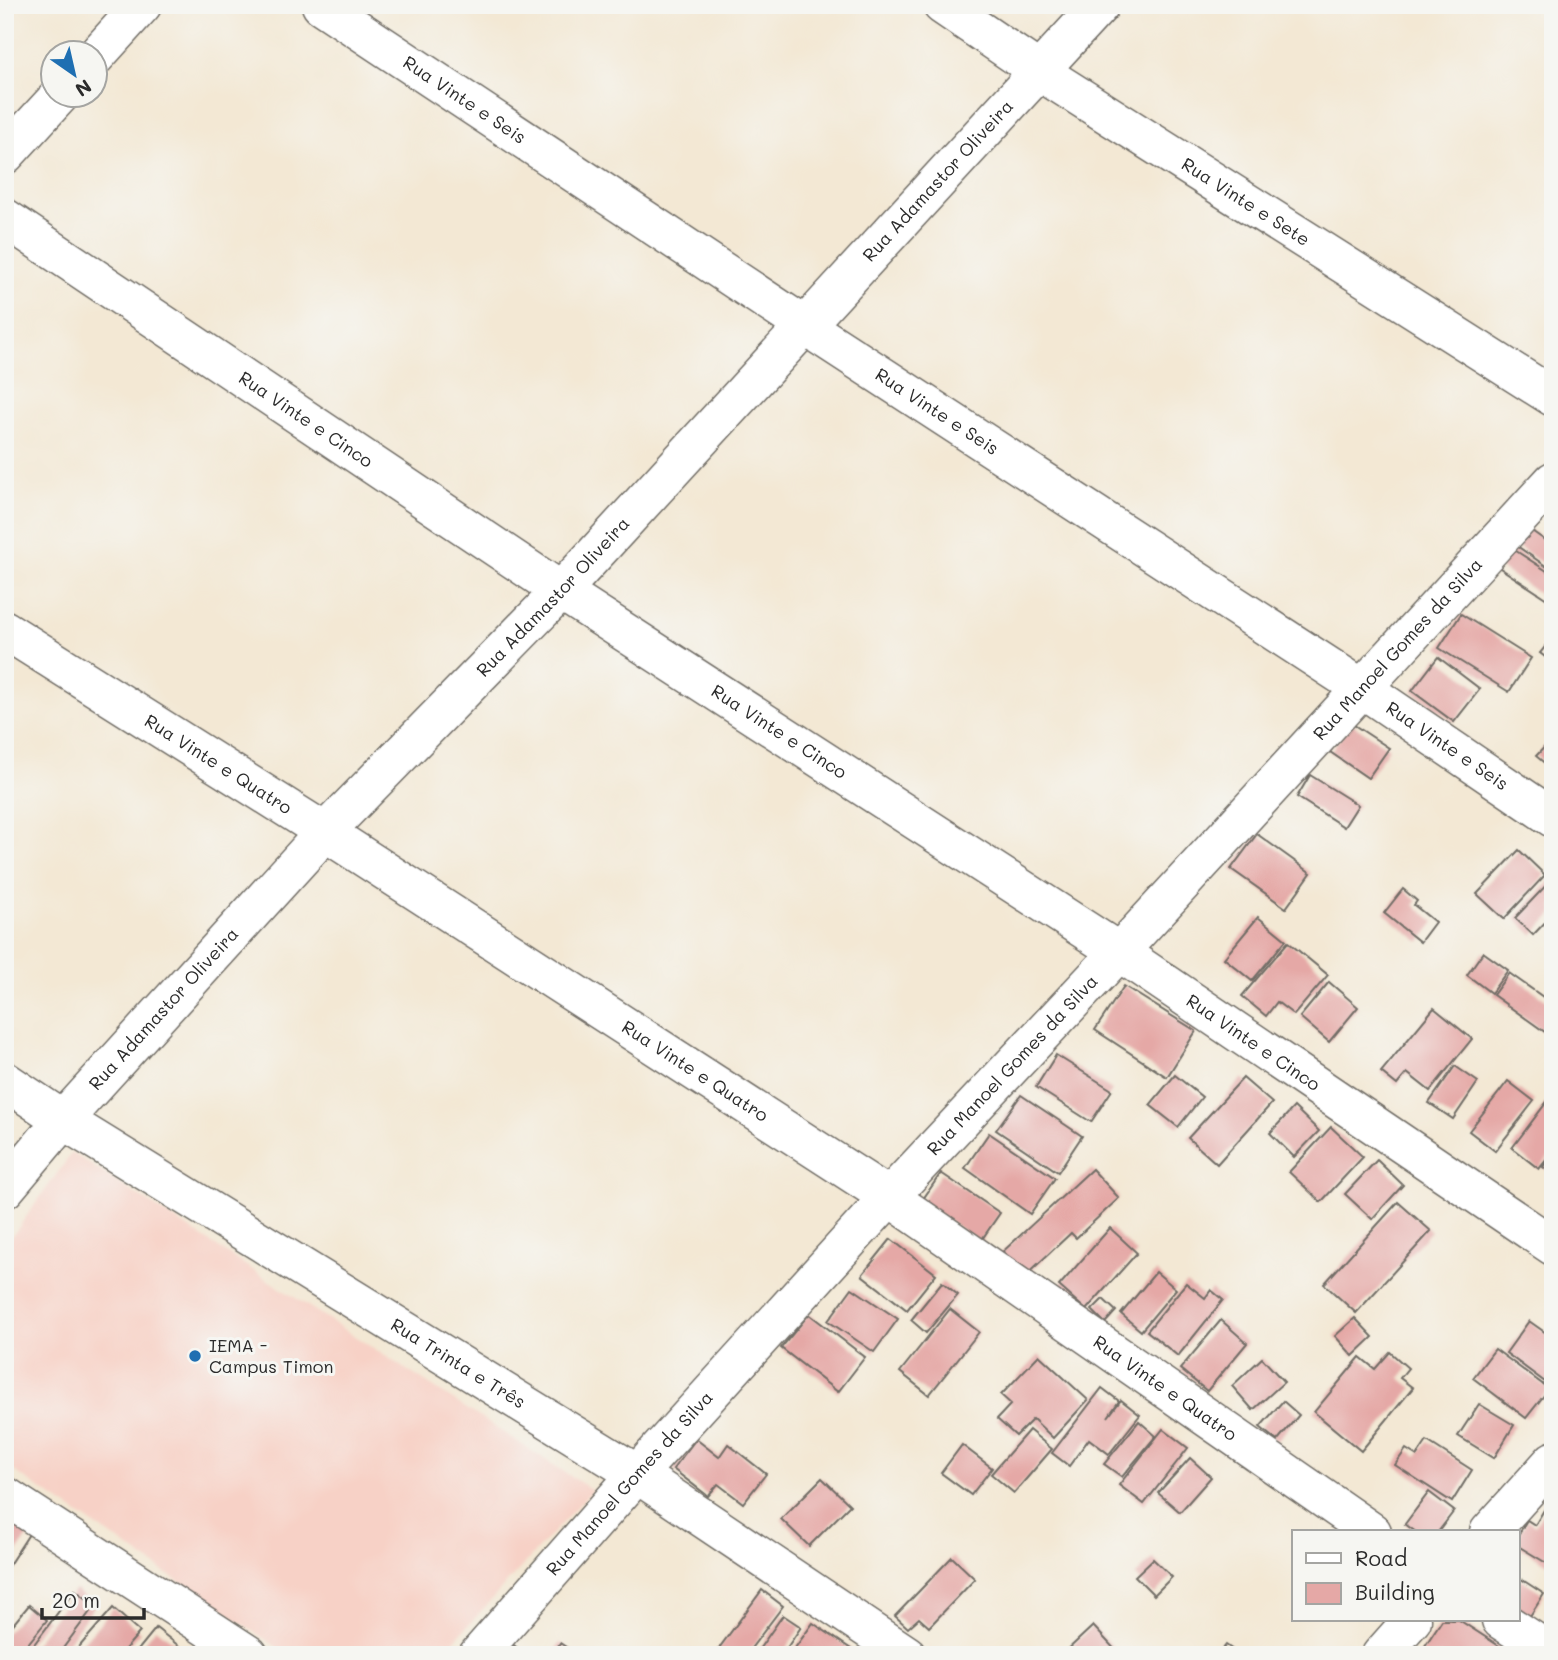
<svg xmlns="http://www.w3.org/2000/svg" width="1558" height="1660" font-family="Mali,sans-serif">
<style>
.built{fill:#f7d1c6}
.building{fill:#e5a8a6}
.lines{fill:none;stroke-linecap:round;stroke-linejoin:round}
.minor-casing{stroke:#716d66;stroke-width:41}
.tertiary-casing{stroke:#716d66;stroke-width:41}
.minor{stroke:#fff;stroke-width:38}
.tertiary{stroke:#fff;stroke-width:38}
.poi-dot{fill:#1f6fb2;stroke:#f6f6f2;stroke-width:2.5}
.labels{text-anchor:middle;stroke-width:6;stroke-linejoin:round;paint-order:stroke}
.street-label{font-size:18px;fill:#2b2b2b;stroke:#f6f6f2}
.poi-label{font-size:18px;fill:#2b2b2b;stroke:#f6f6f2;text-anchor:start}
</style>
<rect width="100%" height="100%" fill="#f6f6f2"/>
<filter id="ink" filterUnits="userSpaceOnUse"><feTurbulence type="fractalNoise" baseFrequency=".0143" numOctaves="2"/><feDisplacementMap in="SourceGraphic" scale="14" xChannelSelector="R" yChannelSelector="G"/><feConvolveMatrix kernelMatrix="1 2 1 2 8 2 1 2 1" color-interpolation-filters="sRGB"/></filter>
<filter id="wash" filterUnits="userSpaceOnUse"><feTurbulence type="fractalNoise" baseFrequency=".00686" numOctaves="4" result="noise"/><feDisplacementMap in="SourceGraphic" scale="28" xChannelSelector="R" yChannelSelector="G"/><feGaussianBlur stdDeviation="1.57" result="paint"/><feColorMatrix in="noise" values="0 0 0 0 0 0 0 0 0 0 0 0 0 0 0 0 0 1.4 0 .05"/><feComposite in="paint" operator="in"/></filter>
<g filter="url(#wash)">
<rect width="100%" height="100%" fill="#f3e8d4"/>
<path class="built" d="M 72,1153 L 592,1490 L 441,1655 L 289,1655 L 5,1465 L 5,1246 Z"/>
<g id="blocks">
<g class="building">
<path d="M 1529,529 L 1553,546 L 1553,571 L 1517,546 Z"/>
<path d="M 1510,547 L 1553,575 L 1553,603 L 1497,566 Z"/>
<path d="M 1461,614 L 1531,658 L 1509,692 L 1439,648 Z"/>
<path d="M 1553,637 L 1553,663 L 1540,653 Z"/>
<path d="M 1438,657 L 1480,689 L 1454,722 L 1412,691 Z"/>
<path d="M 1351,723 L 1389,748 L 1368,778 L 1330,752 Z"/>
<path d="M 1553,738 L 1553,770 L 1536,756 Z"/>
<path d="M 1310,775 L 1358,805 L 1344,827 L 1297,797 Z"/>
<path d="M 1257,834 L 1311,873 L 1286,908 L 1231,869 Z"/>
<path d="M 1519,850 L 1545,875 L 1504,919 L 1477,894 Z"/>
<path d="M 1553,878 L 1553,914 L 1533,935 L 1515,918 Z"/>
<path d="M 1403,889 L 1417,901 L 1414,905 L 1435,922 L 1420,942 L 1384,913 Z"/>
<path d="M 1258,917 L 1286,940 L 1252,981 L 1224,958 Z"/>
<path d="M 1288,942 L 1328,975 L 1294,1015 L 1277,1002 L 1266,1016 L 1242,996 Z"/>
<path d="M 1483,952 L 1508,970 L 1491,993 L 1467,975 Z"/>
<path d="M 1509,973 L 1553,1004 L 1553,1021 L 1545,1032 L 1493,995 Z"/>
<path d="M 1329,982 L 1358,1007 L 1329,1042 L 1300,1017 Z"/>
<path d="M 1124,986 L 1196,1031 L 1167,1077 L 1095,1030 Z"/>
<path d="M 1434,1008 L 1472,1039 L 1430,1091 L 1407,1073 L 1397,1085 L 1381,1072 Z"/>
<path d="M 1056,1055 L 1112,1090 L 1091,1122 L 1036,1087 Z"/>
<path d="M 1455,1066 L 1478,1082 L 1453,1119 L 1429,1103 Z"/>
<path d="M 1175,1075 L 1202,1097 L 1178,1127 L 1150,1105 Z"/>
<path d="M 1243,1078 L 1272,1103 L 1217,1164 L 1188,1138 Z"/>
<path d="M 1508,1081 L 1534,1101 L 1495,1151 L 1469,1131 Z"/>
<path d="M 1021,1095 L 1082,1136 L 1058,1172 L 996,1130 Z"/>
<path d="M 1549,1099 L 1553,1102 L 1553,1152 L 1539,1169 L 1512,1148 Z"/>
<path d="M 1294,1107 L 1319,1131 L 1294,1157 L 1270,1133 Z"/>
<path d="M 1331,1127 L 1363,1157 L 1321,1202 L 1289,1172 Z"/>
<path d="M 989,1133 L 1055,1178 L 1030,1214 L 965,1168 Z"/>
<path d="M 1553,1154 L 1553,1175 L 1543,1167 Z"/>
<path d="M 1377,1160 L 1403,1185 L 1372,1219 L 1345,1194 Z"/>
<path d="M 1092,1169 L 1119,1198 L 1076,1238 L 1071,1233 L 1021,1280 L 998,1256 Z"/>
<path d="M 941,1173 L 1000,1213 L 980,1242 L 921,1202 Z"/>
<path d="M 1398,1202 L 1431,1231 L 1356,1313 L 1324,1284 Z"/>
<path d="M 1110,1228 L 1137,1253 L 1086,1310 L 1059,1286 Z"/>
<path d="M 891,1239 L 936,1274 L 907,1310 L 862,1275 Z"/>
<path d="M 1156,1272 L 1176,1289 L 1141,1331 L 1121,1314 Z"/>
<path d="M 942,1282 L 958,1295 L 926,1333 L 911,1320 Z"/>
<path d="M 1186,1283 L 1205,1298 L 1211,1290 L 1223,1300 L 1178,1356 L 1147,1331 Z"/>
<path d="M 852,1288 L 898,1319 L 874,1352 L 828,1321 Z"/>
<path d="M 1103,1299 L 1116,1311 L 1105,1323 L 1092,1310 Z"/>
<path d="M 950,1309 L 979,1332 L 929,1395 L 900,1372 Z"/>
<path d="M 809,1314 L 865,1357 L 838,1392 L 781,1348 Z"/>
<path d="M 1355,1318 L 1373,1337 L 1353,1356 L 1335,1336 Z"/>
<path d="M 1221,1320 L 1247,1343 L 1207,1391 L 1180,1369 Z"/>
<path d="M 1529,1321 L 1553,1338 L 1553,1388 L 1506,1353 Z"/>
<path d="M 1495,1349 L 1549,1389 L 1526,1418 L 1473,1378 Z"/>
<path d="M 1390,1352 L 1408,1368 L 1400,1378 L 1413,1388 L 1361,1451 L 1314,1412 L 1360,1357 L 1375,1369 Z"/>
<path d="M 1039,1355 L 1088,1400 L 1053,1438 L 1033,1419 L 1016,1436 L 997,1419 L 1011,1404 L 1001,1395 Z"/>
<path d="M 1262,1358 L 1284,1382 L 1253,1410 L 1232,1386 Z"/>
<path d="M 1102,1388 L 1119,1401 L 1108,1417 L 1121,1400 L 1140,1415 L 1109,1454 L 1089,1439 L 1069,1466 L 1052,1453 Z"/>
<path d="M 1283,1401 L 1299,1415 L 1277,1441 L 1260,1427 Z"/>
<path d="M 1479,1404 L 1514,1425 L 1494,1458 L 1458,1436 Z"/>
<path d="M 1139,1421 L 1156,1436 L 1122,1477 L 1104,1464 Z"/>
<path d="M 1163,1429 L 1188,1448 L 1144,1504 L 1119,1485 Z"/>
<path d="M 1029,1430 L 1052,1449 L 1014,1493 L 991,1474 Z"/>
<path d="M 696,1439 L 719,1457 L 728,1444 L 766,1474 L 743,1503 L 718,1484 L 708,1496 L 673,1469 Z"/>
<path d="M 1427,1441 L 1472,1470 L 1452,1502 L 1395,1465 L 1406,1449 L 1417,1456 Z"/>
<path d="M 962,1445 L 992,1468 L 971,1495 L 941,1473 Z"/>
<path d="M 1190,1458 L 1211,1477 L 1180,1512 L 1158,1493 Z"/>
<path d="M 822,1478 L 850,1505 L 809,1546 L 781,1519 Z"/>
<path d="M 1429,1492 L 1454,1511 L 1438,1532 L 1416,1532 L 1405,1524 Z"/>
<path d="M 1544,1510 L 1553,1516 L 1553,1567 L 1518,1546 L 1518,1535 L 1527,1520 L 1535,1525 Z"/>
<path d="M 5,1518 L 29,1534 L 5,1571 Z"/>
<path d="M 952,1557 L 975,1579 L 929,1627 L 919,1618 L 908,1628 L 895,1616 Z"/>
<path d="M 1153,1559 L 1172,1577 L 1154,1595 L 1135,1576 Z"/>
<path d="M 1518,1577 L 1544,1594 L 1530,1616 L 1518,1609 Z"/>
<path d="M 75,1590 L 95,1605 L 58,1655 L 26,1655 Z"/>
<path d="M 762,1590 L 783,1606 L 746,1655 L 714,1655 Z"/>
<path d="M 29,1605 L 47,1620 L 19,1655 L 5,1655 L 5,1634 Z"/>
<path d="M 113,1608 L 140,1632 L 120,1655 L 72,1655 Z"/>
<path d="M 783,1615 L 801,1627 L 782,1655 L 755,1655 Z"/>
<path d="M 1442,1620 L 1459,1620 L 1513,1655 L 1419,1655 Z"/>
<path d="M 813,1623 L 851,1649 L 847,1655 L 790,1655 Z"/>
<path d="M 1093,1626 L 1120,1655 L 1062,1655 Z"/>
<path d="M 156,1628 L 179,1646 L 176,1649 L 183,1655 L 134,1655 Z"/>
<path d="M 509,1642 L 528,1655 L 500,1655 Z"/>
<path d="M 560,1643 L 578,1655 L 552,1655 Z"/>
<path d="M 1226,1645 L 1240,1655 L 1218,1655 Z"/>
</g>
</g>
</g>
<g filter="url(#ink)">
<use href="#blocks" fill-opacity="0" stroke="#716d66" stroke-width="2"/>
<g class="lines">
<g class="minor-casing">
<g id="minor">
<path id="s1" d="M 321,5 L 805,326 L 1363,689 L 1553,818"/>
<path id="s2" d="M 942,5 L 1039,71 L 1553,397"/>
<path id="s3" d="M 5,218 L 561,591 L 1119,952 L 1553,1246"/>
<path id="s4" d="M 5,630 L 325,832 L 889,1197 L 1372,1532"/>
<path id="s5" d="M 5,1081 L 63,1120 L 637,1474 L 907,1655"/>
<path id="s6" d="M 5,1189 L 63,1120 L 325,832 L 561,591 L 1100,5"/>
<path d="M 5,1496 L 249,1655"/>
<path d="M 1489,1532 L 1553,1461"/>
<path d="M 1501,1620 L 1553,1654"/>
<path id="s7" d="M 478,1655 L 637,1474 L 889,1197 L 1119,952 L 1553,481"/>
<path d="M 1381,1655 L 1412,1620"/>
</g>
</g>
<g class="tertiary-casing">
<g id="tertiary">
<path d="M 94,58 L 142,5"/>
<path d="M 5,155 L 61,94"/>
</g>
</g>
<use href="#minor" class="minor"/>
<use href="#tertiary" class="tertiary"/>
</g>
</g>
<circle class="poi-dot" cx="195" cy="1356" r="7"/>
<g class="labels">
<g class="street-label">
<text dy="6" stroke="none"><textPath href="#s1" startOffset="172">Rua Vinte e Seis</textPath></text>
<text dy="6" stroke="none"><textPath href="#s6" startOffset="1374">Rua Adamastor Oliveira</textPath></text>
<text dy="6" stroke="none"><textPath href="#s2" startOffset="362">Rua Vinte e Sete</textPath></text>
<text dy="6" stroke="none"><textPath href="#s1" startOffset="738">Rua Vinte e Seis</textPath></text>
<text dy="6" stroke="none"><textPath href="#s3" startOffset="362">Rua Vinte e Cinco</textPath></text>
<text dy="6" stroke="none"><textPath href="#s6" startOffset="807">Rua Adamastor Oliveira</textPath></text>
<text dy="6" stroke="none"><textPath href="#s7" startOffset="1363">Rua Manoel Gomes da Silva</textPath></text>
<text dy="6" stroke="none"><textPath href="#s3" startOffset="929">Rua Vinte e Cinco</textPath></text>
<text dy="6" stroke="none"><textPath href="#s1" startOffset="1348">Rua Vinte e Seis</textPath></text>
<text dy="6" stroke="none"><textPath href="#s4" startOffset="252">Rua Vinte e Quatro</textPath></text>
<text dy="6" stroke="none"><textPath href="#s6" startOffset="240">Rua Adamastor Oliveira</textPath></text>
<text dy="6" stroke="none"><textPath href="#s3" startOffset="1496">Rua Vinte e Cinco</textPath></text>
<text dy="6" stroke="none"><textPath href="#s7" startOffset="796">Rua Manoel Gomes da Silva</textPath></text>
<text dy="6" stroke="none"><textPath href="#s4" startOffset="819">Rua Vinte e Quatro</textPath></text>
<text dy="6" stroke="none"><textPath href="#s5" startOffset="534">Rua Trinta e Três</textPath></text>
<text dy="6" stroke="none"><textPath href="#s4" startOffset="1386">Rua Vinte e Quatro</textPath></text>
<text dy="6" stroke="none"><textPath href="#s7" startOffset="229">Rua Manoel Gomes da Silva</textPath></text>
</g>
<g class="poi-label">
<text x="209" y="1352">IEMA -<tspan x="209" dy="21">Campus Timon</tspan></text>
</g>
</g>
<rect width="1558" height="1660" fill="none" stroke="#f6f6f2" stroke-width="28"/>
<rect x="1292" y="1530" width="228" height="91" fill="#f6f6f2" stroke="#a5a5a2" stroke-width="2"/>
<rect x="1306" y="1553" width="35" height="10" fill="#ffffff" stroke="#a5a5a2" stroke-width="2"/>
<text x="1355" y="1566" font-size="21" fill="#2b2b2b">Road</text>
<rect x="1306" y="1583" width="35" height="21" fill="#e5a8a6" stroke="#a5a5a2" stroke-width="2"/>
<text x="1355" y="1600" font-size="21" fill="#2b2b2b">Building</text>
<g transform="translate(74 74) rotate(146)"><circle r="33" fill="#f6f6f2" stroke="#a5a5a2" stroke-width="2"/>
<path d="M0-5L12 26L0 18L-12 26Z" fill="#1f6fb2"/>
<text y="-10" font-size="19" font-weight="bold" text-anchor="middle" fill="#2b2b2b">N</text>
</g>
<path d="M42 1608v10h102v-10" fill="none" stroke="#2b2b2b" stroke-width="3.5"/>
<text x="52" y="1608" font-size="21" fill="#2b2b2b" stroke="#f6f6f2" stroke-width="5" paint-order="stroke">20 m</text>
</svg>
